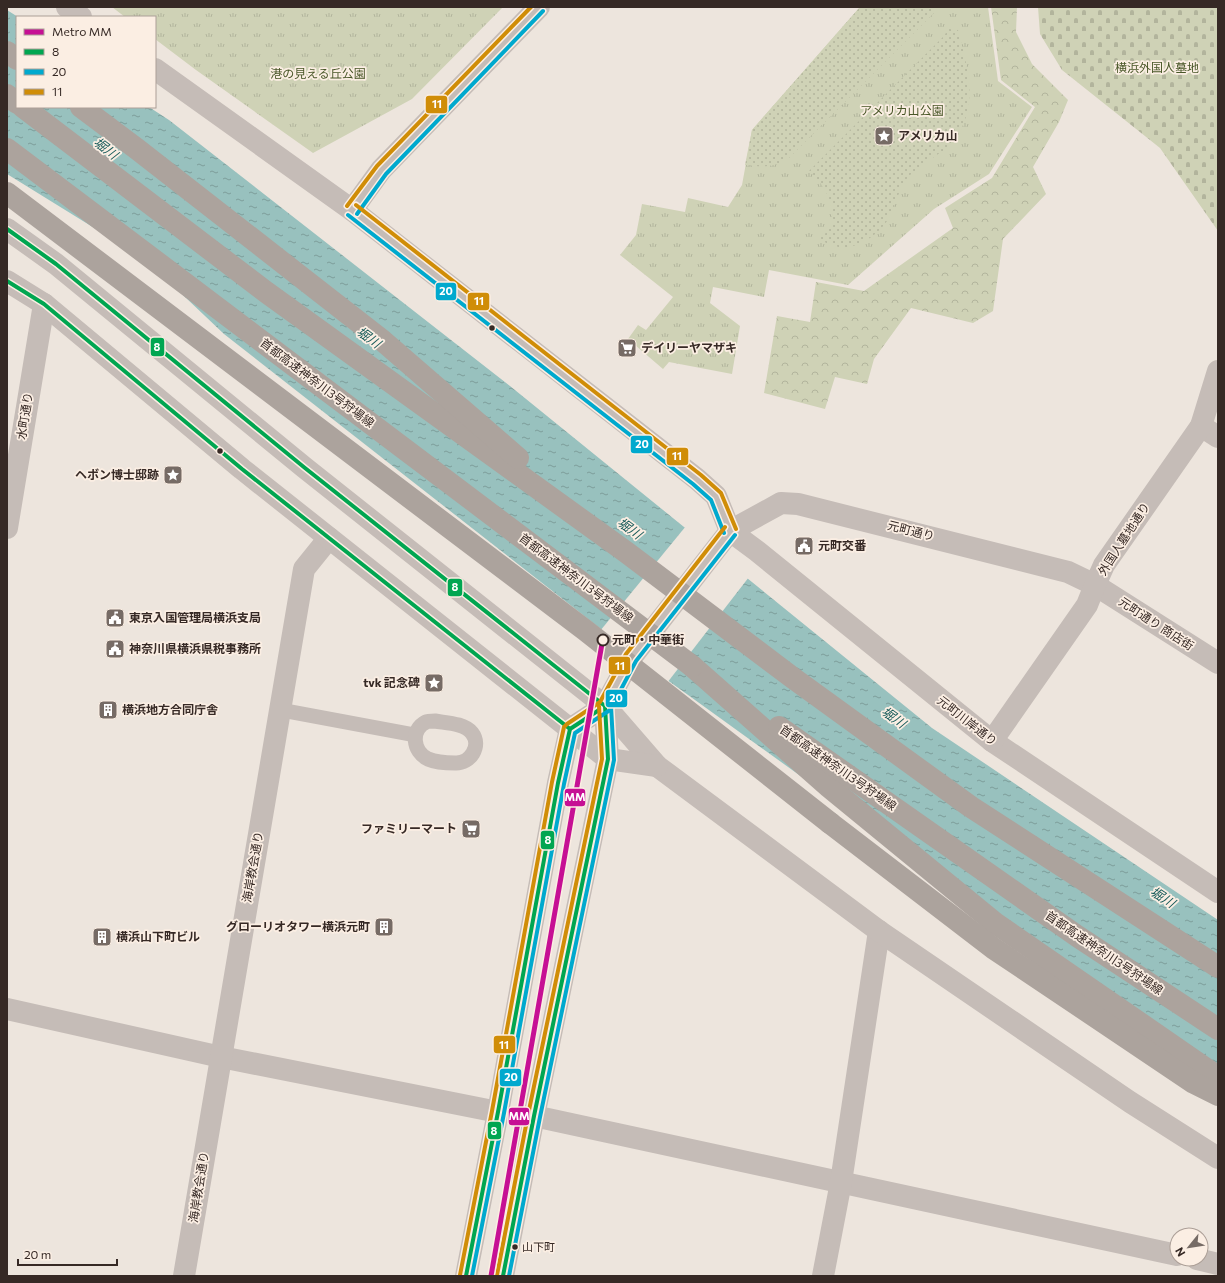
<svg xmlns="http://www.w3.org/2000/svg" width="1225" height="1283" font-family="Commissioner,'Noto Sans JP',sans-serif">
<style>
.forest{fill:url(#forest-crowns)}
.cemetery{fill:url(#cemetery-stones)}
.park{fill:url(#park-tufts)}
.garden{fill:url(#garden-dots)}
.water{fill:url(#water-ripples)}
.pier{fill:#ede5dd}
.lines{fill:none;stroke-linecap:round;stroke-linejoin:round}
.service{stroke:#c5bcb7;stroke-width:15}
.minor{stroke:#c5bcb7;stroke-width:22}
.tertiary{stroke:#c5bcb7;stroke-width:22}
.motorway{stroke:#aca39d;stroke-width:22}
.motorway-bridge{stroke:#aca39d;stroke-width:22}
.bus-1-casing{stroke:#fbeee3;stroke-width:7}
.bus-2-casing{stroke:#fbeee3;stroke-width:7}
.bus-3-casing{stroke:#fbeee3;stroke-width:7}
.bus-1{stroke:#00a651;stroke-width:4}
.bus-2{stroke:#00a9ce;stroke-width:4}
.bus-3{stroke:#d08d07;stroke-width:4}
.metro-1-casing{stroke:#fbeee3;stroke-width:8}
.metro-1{stroke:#c61094;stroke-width:5}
.bus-dot{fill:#362925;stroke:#fbeee3;stroke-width:1.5}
.stop-dot{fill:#fbeee3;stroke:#362925;stroke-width:2}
.labels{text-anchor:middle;stroke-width:3.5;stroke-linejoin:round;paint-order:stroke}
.bus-label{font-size:11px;fill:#362925;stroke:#fbeee3;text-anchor:start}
.park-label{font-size:12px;fill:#485627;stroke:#fbeee3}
.poi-label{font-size:12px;font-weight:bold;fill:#362925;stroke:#fbeee3;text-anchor:start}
.street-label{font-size:12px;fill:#362925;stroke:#fbeee3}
.stop-label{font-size:12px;font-weight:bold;fill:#362925;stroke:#fbeee3;text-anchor:start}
.water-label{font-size:13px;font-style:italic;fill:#175b5a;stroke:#fbeee3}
.line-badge{stroke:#fbeee3;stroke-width:1.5}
.badge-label{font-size:11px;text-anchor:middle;font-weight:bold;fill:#fff}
</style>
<defs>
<pattern id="forest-crowns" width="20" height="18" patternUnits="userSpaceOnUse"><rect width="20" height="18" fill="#cfd2b6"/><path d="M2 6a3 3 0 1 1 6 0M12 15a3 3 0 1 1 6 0" fill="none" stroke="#b2b49c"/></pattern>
<pattern id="cemetery-stones" width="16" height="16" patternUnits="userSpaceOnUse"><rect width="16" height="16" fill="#cfd2b6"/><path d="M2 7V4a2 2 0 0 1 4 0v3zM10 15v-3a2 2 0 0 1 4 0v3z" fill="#b2b49c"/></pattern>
<pattern id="park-tufts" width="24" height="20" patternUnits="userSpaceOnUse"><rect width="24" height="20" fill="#cfd2b6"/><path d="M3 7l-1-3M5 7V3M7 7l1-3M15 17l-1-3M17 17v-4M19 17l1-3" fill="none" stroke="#b2b49c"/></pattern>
<pattern id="garden-dots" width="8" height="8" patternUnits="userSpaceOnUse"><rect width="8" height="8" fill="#cfd2b6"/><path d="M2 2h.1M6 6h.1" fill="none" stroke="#b2b49c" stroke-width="1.8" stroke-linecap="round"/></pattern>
<pattern id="water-ripples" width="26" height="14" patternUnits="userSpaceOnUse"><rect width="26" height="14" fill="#98c1be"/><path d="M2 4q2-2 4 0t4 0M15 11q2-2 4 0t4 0" fill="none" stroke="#7d9d9a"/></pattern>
</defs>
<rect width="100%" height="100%" fill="#ede5dd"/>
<path class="forest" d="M 991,7 L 1017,7 L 1016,32 L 1032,64 L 1068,100 L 1059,122 L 1033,167 L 1046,194 L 1003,239 L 993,311 L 973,323 L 911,308 L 874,359 L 867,384 L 835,377 L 825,409 L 764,393 L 777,316 L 810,322 L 816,282 L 864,291 L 953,228 L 945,208 L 992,178 L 1035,107 L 1001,80 Z"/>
<path class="cemetery" d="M 1038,7 L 1218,7 L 1218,231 L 1160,148 L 1062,70 L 1040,34 Z"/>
<g class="park">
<path d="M 112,7 L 503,7 L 412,99 L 313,153 L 196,70 L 155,39 L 155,17 L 125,17 Z"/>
<path d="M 860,7 L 988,7 L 998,81 L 1032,107 L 989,174 L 934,209 L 848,285 L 769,270 L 764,297 L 713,287 L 710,303 L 740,326 L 732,374 L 669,362 L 663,369 L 628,339 L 638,325 L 646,330 L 673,297 L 620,255 L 636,235 L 642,204 L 685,212 L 688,198 L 728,207 L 742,185 L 752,130 Z"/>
</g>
<g class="garden">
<path d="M 860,7 L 937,7 L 937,10 L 788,159 C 771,168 764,167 745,165 L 752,130 Z"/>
<path d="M 949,29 L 958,30 C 965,58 975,89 966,117 C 962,128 957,141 948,149 C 944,151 940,152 937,155 C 928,161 918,168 910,175 C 898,187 896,207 887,221 C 879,233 862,246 847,247 C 837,249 827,243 818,239 C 821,236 826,234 828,230 C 840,211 824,183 809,171 L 942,38 Z"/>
</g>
<path class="water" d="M 7,10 L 18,17 L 17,107 L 149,107 L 169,120 L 510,386 L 932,728 L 1218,920 L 1218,1085 L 913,857 L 652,669 L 224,334 L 146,260 L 7,174 Z"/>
<path class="pier" d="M 686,526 L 749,577 L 667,683 L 600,631 Z"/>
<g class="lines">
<g class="service">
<path d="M 281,710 L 415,735"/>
<path d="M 435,721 C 446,723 464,723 472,733 C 482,746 470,764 455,763 C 448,763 435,762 428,759 C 413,752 410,730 426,722 C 428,721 432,721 435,721 Z"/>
</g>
<g class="minor">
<path d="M 67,7 L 81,17"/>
<path d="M 155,69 L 352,210"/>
<path d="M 1201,426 L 1218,437"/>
<path d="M 7,528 L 44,304"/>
<path d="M 1218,663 L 1095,585 L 1068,572 L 798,504 L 781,503 L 730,531 L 757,551 L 992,741 L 1218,892"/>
<path d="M 992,741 L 1087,605 L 1095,585 L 1104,565 L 1201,426 L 1218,371"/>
<path d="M 7,1009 L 221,1057 L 498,1112"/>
<path d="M 534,1116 L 1177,1255"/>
<path d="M 1197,1259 L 1218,1264"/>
<path d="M 184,1276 L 304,569 L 329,538"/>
<path d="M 823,1276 L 841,1182 L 879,931"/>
</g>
<g class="tertiary">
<path d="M 7,229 L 56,264 L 305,468 L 605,706 L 657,766 L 879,931 L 1130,1102 L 1218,1158"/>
<path d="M 7,281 L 44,304 L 242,469 L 608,759 L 657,766"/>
<path d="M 466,1276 L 498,1112 L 558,783 L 570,729 L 605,706 L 631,658 L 730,531 L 716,496 L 697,479 L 352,210 L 381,170 L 539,7"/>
<path d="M 503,1276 L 534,1116 L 608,759 L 605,706"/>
</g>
<g class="motorway">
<path d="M 7,52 L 17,59"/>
<path d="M 7,95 L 17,103"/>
<path d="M 692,666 L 829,787 L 995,923 L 1218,1077"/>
<path d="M 779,727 L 1077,936 L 1218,1029"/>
<path d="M 830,823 L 993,948 L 1194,1083 L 1218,1095"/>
</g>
<g class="motorway-bridge">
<path d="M 23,107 L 266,292 L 626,552 L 793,678 L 971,807 L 1218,967"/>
<path d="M 81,107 L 137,149 L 383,341 L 518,458"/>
<path d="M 7,149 L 692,666"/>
<path d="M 7,193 L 585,630 L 830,823"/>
</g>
<g class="bus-1-casing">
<g id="bus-1">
<path d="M 7,229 L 56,264 L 305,468 L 605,706"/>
<path d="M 7,281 L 44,304 L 242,469 L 570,729"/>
<path d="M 466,1276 L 498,1112 L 558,783 L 570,729 L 599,710"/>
<path d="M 503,1276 L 534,1116 L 608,759 L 605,706"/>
</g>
</g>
<g class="bus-2-casing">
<g id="bus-2">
<path d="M 357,214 L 386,174 L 543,11"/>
<path d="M 348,215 L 693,484 L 711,500 L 724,533"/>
<path d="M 472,1276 L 504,1113 L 564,784 L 575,733 L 610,710 L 636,661 L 735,535"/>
<path d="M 509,1276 L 540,1117 L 614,760 L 611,706"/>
</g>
</g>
<g class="bus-3-casing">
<g id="bus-3">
<path d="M 356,205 L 701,475 L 721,493 L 736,529"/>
<path d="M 347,206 L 377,166 L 531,7"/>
<path d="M 460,1275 L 492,1111 L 552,782 L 564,727 L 567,724 L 600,702 L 626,654 L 725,527"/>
<path d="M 497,1275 L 528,1115 L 602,759 L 599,706"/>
</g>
</g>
<use href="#bus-1" class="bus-1"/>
<use href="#bus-2" class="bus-2"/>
<use href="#bus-3" class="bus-3"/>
<g class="metro-1-casing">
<path id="metro-1" d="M 491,1276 L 603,638"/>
</g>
<use href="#metro-1" class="metro-1"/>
</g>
<defs>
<g id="sight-square" transform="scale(1)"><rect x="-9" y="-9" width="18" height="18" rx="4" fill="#766b65" stroke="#fbeee3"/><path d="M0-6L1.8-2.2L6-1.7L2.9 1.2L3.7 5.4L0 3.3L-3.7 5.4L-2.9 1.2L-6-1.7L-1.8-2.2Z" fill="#fff"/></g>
<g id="supermarket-square" transform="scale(1)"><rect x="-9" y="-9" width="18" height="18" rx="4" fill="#766b65" stroke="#fbeee3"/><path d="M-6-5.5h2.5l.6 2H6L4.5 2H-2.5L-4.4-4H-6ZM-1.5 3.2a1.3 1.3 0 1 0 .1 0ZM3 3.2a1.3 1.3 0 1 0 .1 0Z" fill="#fff"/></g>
<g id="civic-square" transform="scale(1)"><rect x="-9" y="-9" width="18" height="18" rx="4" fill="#766b65" stroke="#fbeee3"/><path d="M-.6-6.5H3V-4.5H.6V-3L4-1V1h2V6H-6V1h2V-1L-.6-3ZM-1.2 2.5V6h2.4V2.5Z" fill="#fff"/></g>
<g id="building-square" transform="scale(1)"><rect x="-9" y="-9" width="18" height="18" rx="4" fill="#766b65" stroke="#fbeee3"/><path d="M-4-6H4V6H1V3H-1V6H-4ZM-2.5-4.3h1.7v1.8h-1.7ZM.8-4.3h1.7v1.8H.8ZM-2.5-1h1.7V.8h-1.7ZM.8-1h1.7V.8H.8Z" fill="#fff"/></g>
</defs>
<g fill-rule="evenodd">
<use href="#sight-square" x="884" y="136"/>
<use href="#supermarket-square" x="627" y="348"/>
<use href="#sight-square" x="173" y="475"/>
<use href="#civic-square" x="804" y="546"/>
<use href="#civic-square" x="115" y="618"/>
<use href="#civic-square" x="115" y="649"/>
<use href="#sight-square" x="434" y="683"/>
<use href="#building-square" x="108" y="710"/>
<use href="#supermarket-square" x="471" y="829"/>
<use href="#building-square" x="384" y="927"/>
<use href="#building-square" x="102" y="937"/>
</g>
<g class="bus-dot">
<circle cx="492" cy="328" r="3.5"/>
<circle cx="220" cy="451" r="3.5"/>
<circle cx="515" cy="1247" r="3.5"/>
</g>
<circle class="stop-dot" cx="603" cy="640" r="5.5"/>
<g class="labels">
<g class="bus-label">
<text x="522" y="1251">山下町</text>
</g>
<g class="park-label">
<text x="1157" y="72">横浜外国人墓地</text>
<text x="318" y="78">港の見える丘公園</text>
<text x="902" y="115">アメリカ山公園</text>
</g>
<g class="poi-label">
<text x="898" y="140">アメリカ山</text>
<text x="641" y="352">デイリーヤマザキ</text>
<text x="159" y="479" text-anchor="end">ヘボン博士邸跡</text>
<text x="818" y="550">元町交番</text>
<text x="129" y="622">東京入国管理局横浜支局</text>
<text x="129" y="653">神奈川県横浜県税事務所</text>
<text x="420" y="687" text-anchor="end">tvk 記念碑</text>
<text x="122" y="714">横浜地方合同庁舎</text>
<text x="457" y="833" text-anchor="end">ファミリーマート</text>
<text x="370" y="931" text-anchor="end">グローリオタワー横浜元町</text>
<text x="116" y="941">横浜山下町ビル</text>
</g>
<g class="street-label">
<text transform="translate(317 383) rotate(37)" y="4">首都高速神奈川3号狩場線</text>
<text transform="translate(25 416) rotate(-81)" y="4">水町通り</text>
<text transform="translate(911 531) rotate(14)" y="4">元町通り</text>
<text transform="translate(1124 539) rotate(-57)" y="4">外国人墓地通り</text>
<text transform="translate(576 578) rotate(37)" y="4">首都高速神奈川3号狩場線</text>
<text transform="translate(1156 624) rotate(33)" y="4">元町通り 商店街</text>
<text transform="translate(967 721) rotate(38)" y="4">元町川岸通り</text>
<text transform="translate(838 768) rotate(35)" y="4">首都高速神奈川3号狩場線</text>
<text transform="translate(253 867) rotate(-80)" y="4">海岸教会通り</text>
<text transform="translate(1104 953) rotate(34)" y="4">首都高速神奈川3号狩場線</text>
<text transform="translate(199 1187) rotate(-81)" y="4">海岸教会通り</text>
</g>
<g class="stop-label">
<text x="612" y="644">元町・中華街</text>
</g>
<g class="water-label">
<text transform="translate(106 148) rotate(38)" y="5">堀川</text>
<text transform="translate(369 337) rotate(36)" y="5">堀川</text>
<text transform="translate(630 528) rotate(36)" y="5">堀川</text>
<text transform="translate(894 717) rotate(36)" y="5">堀川</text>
<text transform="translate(1163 897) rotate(33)" y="5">堀川</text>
</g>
</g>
<g class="line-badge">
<rect x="425" y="95" width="23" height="19" rx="4" fill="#d08d07"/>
<rect x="435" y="282" width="22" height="19" rx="4" fill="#00a9ce"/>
<rect x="467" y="292" width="23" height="19" rx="4" fill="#d08d07"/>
<rect x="150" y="337" width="15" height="20" rx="4" fill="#00a651"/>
<rect x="630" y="435" width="23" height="19" rx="4" fill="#00a9ce"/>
<rect x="666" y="447" width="23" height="19" rx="4" fill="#d08d07"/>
<rect x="447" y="578" width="16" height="19" rx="4" fill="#00a651"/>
<rect x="608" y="656" width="23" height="19" rx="4" fill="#d08d07"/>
<rect x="605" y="689" width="23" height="19" rx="4" fill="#00a9ce"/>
<rect x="564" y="788" width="22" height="19" rx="4" fill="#c61094"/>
<rect x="540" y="830" width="15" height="20" rx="4" fill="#00a651"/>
<rect x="493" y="1035" width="23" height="19" rx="4" fill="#d08d07"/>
<rect x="499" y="1068" width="23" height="19" rx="4" fill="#00a9ce"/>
<rect x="508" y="1107" width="22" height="19" rx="4" fill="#c61094"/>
<rect x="487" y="1121" width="15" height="19" rx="4" fill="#00a651"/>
</g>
<g class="badge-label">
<text x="437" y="108">11</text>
<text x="446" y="295">20</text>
<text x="479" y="305">11</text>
<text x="157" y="351">8</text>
<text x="642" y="448">20</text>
<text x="677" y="460">11</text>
<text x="455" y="591">8</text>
<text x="620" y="670">11</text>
<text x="616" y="702">20</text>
<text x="575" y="801">MM</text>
<text x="548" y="844">8</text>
<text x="504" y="1049">11</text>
<text x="511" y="1081">20</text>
<text x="519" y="1120">MM</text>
<text x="494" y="1135">8</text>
</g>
<rect width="1225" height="1283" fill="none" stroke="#362925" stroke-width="16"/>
<rect x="16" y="16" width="140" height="92" fill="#fbeee3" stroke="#ac9f97"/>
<rect x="24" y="29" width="20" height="6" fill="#c61094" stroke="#ac9f97"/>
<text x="52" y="36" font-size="12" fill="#362925">Metro MM</text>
<rect x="24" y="49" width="20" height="6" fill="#00a651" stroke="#ac9f97"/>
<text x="52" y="56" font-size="12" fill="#362925">8</text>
<rect x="24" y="69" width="20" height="6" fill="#00a9ce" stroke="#ac9f97"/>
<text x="52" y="76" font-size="12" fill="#362925">20</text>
<rect x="24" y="89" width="20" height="6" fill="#d08d07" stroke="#ac9f97"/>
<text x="52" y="96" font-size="12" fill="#362925">11</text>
<g transform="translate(1189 1247) rotate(240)"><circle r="19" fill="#fbeee3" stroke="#ac9f97"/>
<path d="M0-3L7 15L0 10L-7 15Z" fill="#766b65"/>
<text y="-6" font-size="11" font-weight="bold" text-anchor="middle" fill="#362925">N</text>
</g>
<path d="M18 1259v6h99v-6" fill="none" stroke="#362925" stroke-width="2"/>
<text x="24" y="1259" font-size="12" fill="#362925" stroke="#fbeee3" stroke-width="3" paint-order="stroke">20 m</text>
</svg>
